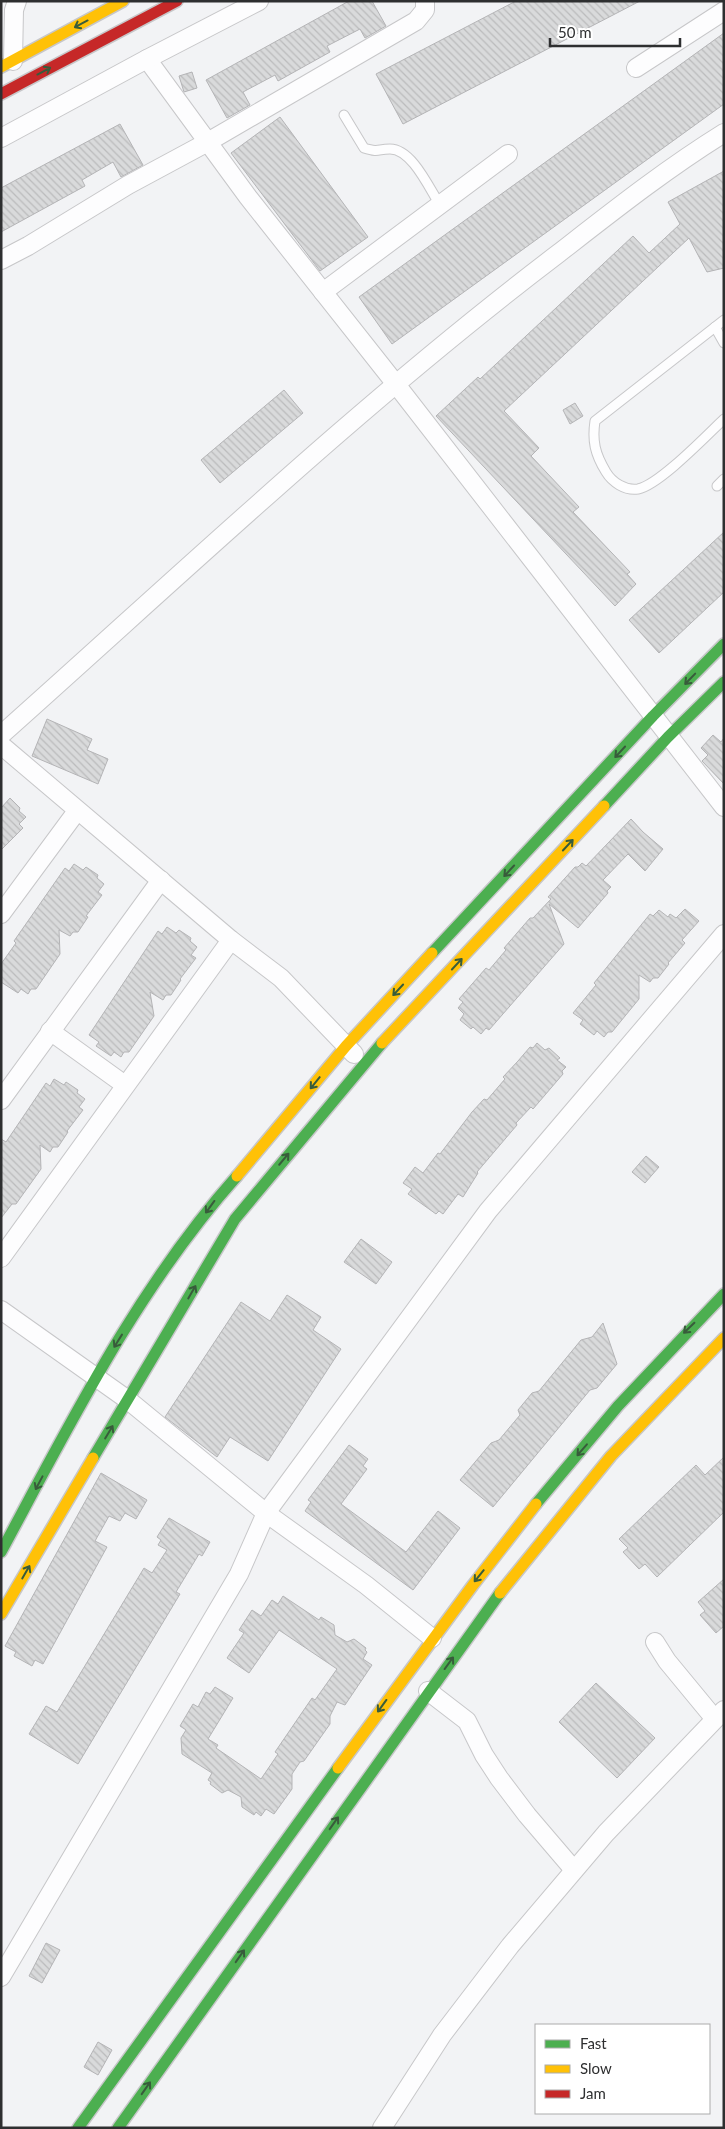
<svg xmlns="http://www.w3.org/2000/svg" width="725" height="2129" font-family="Lato,sans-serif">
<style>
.building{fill:url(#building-back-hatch);stroke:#b4b4b6}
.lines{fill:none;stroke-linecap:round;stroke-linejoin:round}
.lane-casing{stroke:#c7c7c9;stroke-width:11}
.street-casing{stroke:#c7c7c9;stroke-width:20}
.fast-casing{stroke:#c7c7c9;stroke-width:14}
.slow-casing{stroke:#c7c7c9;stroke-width:14}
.jam-casing{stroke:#c7c7c9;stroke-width:14}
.lane{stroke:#fdfdfe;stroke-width:9}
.street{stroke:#fdfdfe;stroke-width:18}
.fast{stroke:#4caf50;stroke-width:11}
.slow{stroke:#ffc107;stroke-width:11}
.jam{stroke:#c62828;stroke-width:11}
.oneway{stroke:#385c3b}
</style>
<defs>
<pattern id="building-back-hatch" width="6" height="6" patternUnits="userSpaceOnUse" patternTransform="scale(1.25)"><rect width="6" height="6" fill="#d9dadb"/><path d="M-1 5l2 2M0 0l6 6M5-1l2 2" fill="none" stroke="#bbbbbc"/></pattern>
</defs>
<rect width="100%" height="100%" fill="#f2f3f5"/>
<g class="building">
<path d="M 349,1 L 372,1 L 386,26 L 365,38 L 360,29 L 327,46 L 330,52 L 278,81 L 275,75 L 243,92 L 250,105 L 227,118 L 206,80 Z"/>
<path d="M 516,1 L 640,1 L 403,124 L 376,74 Z"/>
<path d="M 724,33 L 724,104 L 392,344 L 359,297 Z"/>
<path d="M 192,72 L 197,88 L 184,92 L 179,76 Z"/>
<path d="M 280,117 L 368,237 L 320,271 L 231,153 Z"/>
<path d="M 120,124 L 143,165 L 121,177 L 113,162 L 82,180 L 85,186 L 1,232 L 1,188 Z"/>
<path d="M 724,171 L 724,268 L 707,272 L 689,238 L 504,411 L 539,448 L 531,456 L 579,507 L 573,512 L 630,572 L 627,574 L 636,584 L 615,606 L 436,416 L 478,377 L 480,379 L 633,236 L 649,253 L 680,224 L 668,202 Z"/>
<path d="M 284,390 L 303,413 L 220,483 L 201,460 Z"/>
<path d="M 575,403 L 583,416 L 570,424 L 563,410 Z"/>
<path d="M 724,532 L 724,592 L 659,653 L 629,620 Z"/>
<path d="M 47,719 L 92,739 L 87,750 L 108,759 L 98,784 L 32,756 Z"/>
<path d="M 713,735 L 721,742 L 724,738 L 724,784 L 702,761 L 708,755 L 701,748 Z"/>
<path d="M 10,798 L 20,808 L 19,811 L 26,817 L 19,824 L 23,828 L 1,850 L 1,808 Z"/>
<path d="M 631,819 L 643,832 L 663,849 L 645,871 L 628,854 L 603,880 L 611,887 L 607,891 L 608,893 L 578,928 L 549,904 L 564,944 L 489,1030 L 486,1028 L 481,1034 L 473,1027 L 471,1029 L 460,1020 L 464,1014 L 458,1008 L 463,1002 L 459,999 L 486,968 L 489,970 L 506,950 L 504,948 L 530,918 L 533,918 L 551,899 L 548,897 L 575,867 L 578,867 L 582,863 L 586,866 Z"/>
<path d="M 74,864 L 83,870 L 86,867 L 98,875 L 97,878 L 104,884 L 98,892 L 102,895 L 86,916 L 88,917 L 78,932 L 73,932 L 70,936 L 59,930 L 60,954 L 36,989 L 31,989 L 28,994 L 21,989 L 18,993 L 1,982 L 1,964 L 16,943 L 14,941 L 65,868 L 69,871 Z"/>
<path d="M 685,909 L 699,921 L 682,940 L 685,943 L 668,963 L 669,964 L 658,978 L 653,978 L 650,982 L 639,975 L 639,999 L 612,1032 L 608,1032 L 604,1037 L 597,1031 L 594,1035 L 580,1024 L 583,1020 L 573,1013 L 596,985 L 594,983 L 650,914 L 653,916 L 659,910 L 668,917 L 670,914 L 676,918 Z"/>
<path d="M 167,927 L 176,933 L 179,930 L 191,938 L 190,941 L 197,947 L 191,955 L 196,958 L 180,979 L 181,980 L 171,995 L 166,995 L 163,1000 L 150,992 L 154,1016 L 129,1052 L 124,1052 L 121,1057 L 114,1052 L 111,1056 L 96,1046 L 99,1042 L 89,1035 L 158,931 L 162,934 Z"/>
<path d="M 537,1043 L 545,1050 L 549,1048 L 560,1058 L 557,1060 L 566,1067 L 562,1071 L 563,1074 L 533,1109 L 531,1107 L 516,1123 L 517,1125 L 477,1172 L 478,1173 L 463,1197 L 458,1194 L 443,1214 L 439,1211 L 436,1214 L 408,1194 L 412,1189 L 403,1183 L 415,1167 L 423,1173 L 438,1153 L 440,1154 L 472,1112 L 484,1099 L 487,1100 L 505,1079 L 503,1077 L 518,1061 L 530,1047 L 533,1048 Z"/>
<path d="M 54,1079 L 64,1085 L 66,1082 L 78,1090 L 77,1093 L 85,1099 L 79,1107 L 83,1110 L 67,1131 L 68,1132 L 58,1147 L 53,1147 L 50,1152 L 40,1145 L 41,1169 L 16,1204 L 12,1204 L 1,1218 L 1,1139 L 6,1142 L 46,1083 L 50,1086 Z"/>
<path d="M 646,1156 L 659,1167 L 645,1183 L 632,1172 Z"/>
<path d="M 361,1239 L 392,1262 L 376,1284 L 344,1262 Z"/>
<path d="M 287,1295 L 321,1317 L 313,1330 L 341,1349 L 268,1461 L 230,1437 L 217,1457 L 165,1417 L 241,1302 L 270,1321 Z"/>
<path d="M 603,1323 L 617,1364 L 597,1388 L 590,1390 L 493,1507 L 460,1480 L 491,1443 L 499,1440 L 520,1415 L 518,1410 L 532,1393 L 539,1391 L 581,1340 L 592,1337 Z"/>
<path d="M 349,1445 L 368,1459 L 363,1466 L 367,1469 L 341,1504 L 406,1552 L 438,1511 L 460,1528 L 413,1590 L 305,1511 L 311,1502 L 308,1500 Z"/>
<path d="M 724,1457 L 724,1512 L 657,1577 L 645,1564 L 639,1569 L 623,1552 L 628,1548 L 619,1539 L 696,1465 L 705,1475 Z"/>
<path d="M 101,1473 L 147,1500 L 136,1519 L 125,1513 L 120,1521 L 109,1516 L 95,1541 L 107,1547 L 43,1664 L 35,1660 L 32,1666 L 14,1656 L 16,1652 L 5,1646 Z"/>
<path d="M 169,1518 L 210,1542 L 202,1556 L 199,1554 L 176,1592 L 180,1594 L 78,1764 L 29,1734 L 46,1706 L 57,1712 L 144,1568 L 152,1573 L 167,1550 L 158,1545 L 161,1540 L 157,1537 Z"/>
<path d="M 724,1579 L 724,1626 L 716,1633 L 700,1615 L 705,1611 L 698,1602 Z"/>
<path d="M 283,1596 L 319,1620 L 321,1617 L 334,1625 L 335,1635 L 347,1642 L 354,1639 L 366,1648 L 365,1650 L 367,1652 L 363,1659 L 372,1665 L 345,1705 L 337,1702 L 330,1716 L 330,1724 L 304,1761 L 300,1762 L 292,1774 L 292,1789 L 274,1814 L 266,1809 L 261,1816 L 256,1812 L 254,1815 L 242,1807 L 241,1797 L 228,1790 L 222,1793 L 210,1784 L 211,1782 L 208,1780 L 212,1773 L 182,1754 L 181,1738 L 186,1730 L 180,1726 L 193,1704 L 198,1707 L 206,1692 L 210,1694 L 215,1687 L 233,1698 L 208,1739 L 218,1745 L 216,1748 L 261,1779 L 278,1754 L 275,1752 L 312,1698 L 315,1700 L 337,1669 L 279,1630 L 249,1673 L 227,1658 L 244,1633 L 239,1630 L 252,1610 L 261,1616 L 272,1600 L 278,1604 Z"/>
<path d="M 596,1683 L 655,1738 L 617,1778 L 559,1722 Z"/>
<path d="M 46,1943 L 60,1950 L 42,1983 L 29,1976 Z"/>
<path d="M 98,2042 L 112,2050 L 98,2075 L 84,2067 Z"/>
</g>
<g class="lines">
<g class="lane-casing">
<g id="lane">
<path d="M 344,115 L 364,148 C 380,153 377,149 390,149 C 412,149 429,188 440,205"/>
<path d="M 724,320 L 595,421 C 592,441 595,454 606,472 C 612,482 625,491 638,489 C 659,485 706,436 724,419"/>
<path d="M 715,327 L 724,343"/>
<path d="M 717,486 L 724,479"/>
</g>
</g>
<g class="street-casing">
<g id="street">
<path d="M 147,59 L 248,197 L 395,383 L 724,807"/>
<path d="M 13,61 L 14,10 L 17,1"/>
<path d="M 636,68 L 724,11"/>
<path d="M 1,138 L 147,59 L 259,1"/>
<path d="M 1,260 L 28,246 L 128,185 L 206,143 L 416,21 L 425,10 L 425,1"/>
<path d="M 323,292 L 508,154"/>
<path d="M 1,735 C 185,571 364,401 559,253 C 613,211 666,169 724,133"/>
<path d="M 1,745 L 231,940 L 281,978 L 354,1054"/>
<path d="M 1,914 L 77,811"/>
<path d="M 50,1031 L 125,1085"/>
<path d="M 1,1100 L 161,880"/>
<path d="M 1,1258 L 231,940"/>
<path d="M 1,1310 L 128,1400 L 266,1513 L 366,1585 L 432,1638"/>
<path d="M 655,1642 L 667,1661 L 714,1718"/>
<path d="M 428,1691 L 467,1721 L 484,1755 L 499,1778 L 527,1815 L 574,1870"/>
<path d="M 1,1977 L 239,1574 L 266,1513 L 488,1211 L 724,934"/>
<path d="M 382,2128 L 442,2035 L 510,1946 L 606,1833 L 724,1710"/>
</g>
</g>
<g class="fast-casing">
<g id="fast">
<path d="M 604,806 L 668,737 L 724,682"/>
<path d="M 432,953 L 653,716 L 724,644"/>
<path d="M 93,1458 L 235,1219 L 382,1043"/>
<path d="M 536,1504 L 618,1406 L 724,1294"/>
<path d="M 1,1552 C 71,1422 138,1287 237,1176"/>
<path d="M 78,2128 L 338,1768"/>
<path d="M 118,2128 L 500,1593"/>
</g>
</g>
<g class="slow-casing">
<g id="slow">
<path d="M 1,67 L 123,1"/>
<path d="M 382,1043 L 604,806"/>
<path d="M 237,1176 L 346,1046 L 432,953"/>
<path d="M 500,1593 L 611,1456 L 724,1338"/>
<path d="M 1,1614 L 93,1458"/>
<path d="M 338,1768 L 473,1585 L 536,1504"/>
</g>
</g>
<g class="jam-casing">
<path id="jam" d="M 1,94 L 177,1"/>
</g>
<use href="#lane" class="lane"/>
<use href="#street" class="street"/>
<use href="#fast" class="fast"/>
<use href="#slow" class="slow"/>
<use href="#jam" class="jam"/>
</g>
<defs><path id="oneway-shaft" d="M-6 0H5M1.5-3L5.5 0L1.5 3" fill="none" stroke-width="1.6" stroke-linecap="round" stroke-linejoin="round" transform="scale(1.25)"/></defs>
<g class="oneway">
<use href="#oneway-shaft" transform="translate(81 24) rotate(152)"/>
<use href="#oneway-shaft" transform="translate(44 71) rotate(-28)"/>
<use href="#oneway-shaft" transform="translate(690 679) rotate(134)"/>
<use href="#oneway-shaft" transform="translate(620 752) rotate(133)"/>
<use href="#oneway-shaft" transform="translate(568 845) rotate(-47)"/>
<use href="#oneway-shaft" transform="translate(509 871) rotate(133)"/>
<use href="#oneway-shaft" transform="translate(457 964) rotate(-47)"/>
<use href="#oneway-shaft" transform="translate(398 990) rotate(133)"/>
<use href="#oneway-shaft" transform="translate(315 1083) rotate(129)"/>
<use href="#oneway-shaft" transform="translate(284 1159) rotate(-50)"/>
<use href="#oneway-shaft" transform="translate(210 1207) rotate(126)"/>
<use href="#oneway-shaft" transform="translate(192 1292) rotate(-60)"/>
<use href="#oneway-shaft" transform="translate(689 1328) rotate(136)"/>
<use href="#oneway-shaft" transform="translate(118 1341) rotate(122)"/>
<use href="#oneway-shaft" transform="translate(109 1432) rotate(-59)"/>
<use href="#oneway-shaft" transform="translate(582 1450) rotate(131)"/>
<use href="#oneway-shaft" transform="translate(39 1483) rotate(118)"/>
<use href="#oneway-shaft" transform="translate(26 1572) rotate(-60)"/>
<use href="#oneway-shaft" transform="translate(479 1576) rotate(129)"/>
<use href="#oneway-shaft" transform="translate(449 1663) rotate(-54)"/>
<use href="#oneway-shaft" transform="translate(382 1706) rotate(126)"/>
<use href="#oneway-shaft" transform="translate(334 1823) rotate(-55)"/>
<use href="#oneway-shaft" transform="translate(240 1956) rotate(-55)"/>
<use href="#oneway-shaft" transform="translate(146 2088) rotate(-55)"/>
</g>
<rect width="725" height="2129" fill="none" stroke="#2e2f30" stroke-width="5"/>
<rect x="535" y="2024" width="175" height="90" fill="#ffffff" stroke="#abacac"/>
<rect x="545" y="2040" width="25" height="8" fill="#4caf50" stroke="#abacac"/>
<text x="580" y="2049" font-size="15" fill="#2e2f30">Fast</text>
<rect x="545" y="2065" width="25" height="8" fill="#ffc107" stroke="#abacac"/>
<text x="580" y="2074" font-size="15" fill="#2e2f30">Slow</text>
<rect x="545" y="2090" width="25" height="8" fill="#c62828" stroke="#abacac"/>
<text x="580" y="2099" font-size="15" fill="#2e2f30">Jam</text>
<path d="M550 38v8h130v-8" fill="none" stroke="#2e2f30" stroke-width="2.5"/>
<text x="558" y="38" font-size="15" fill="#2e2f30" stroke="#ffffff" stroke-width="4" paint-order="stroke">50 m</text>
</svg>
